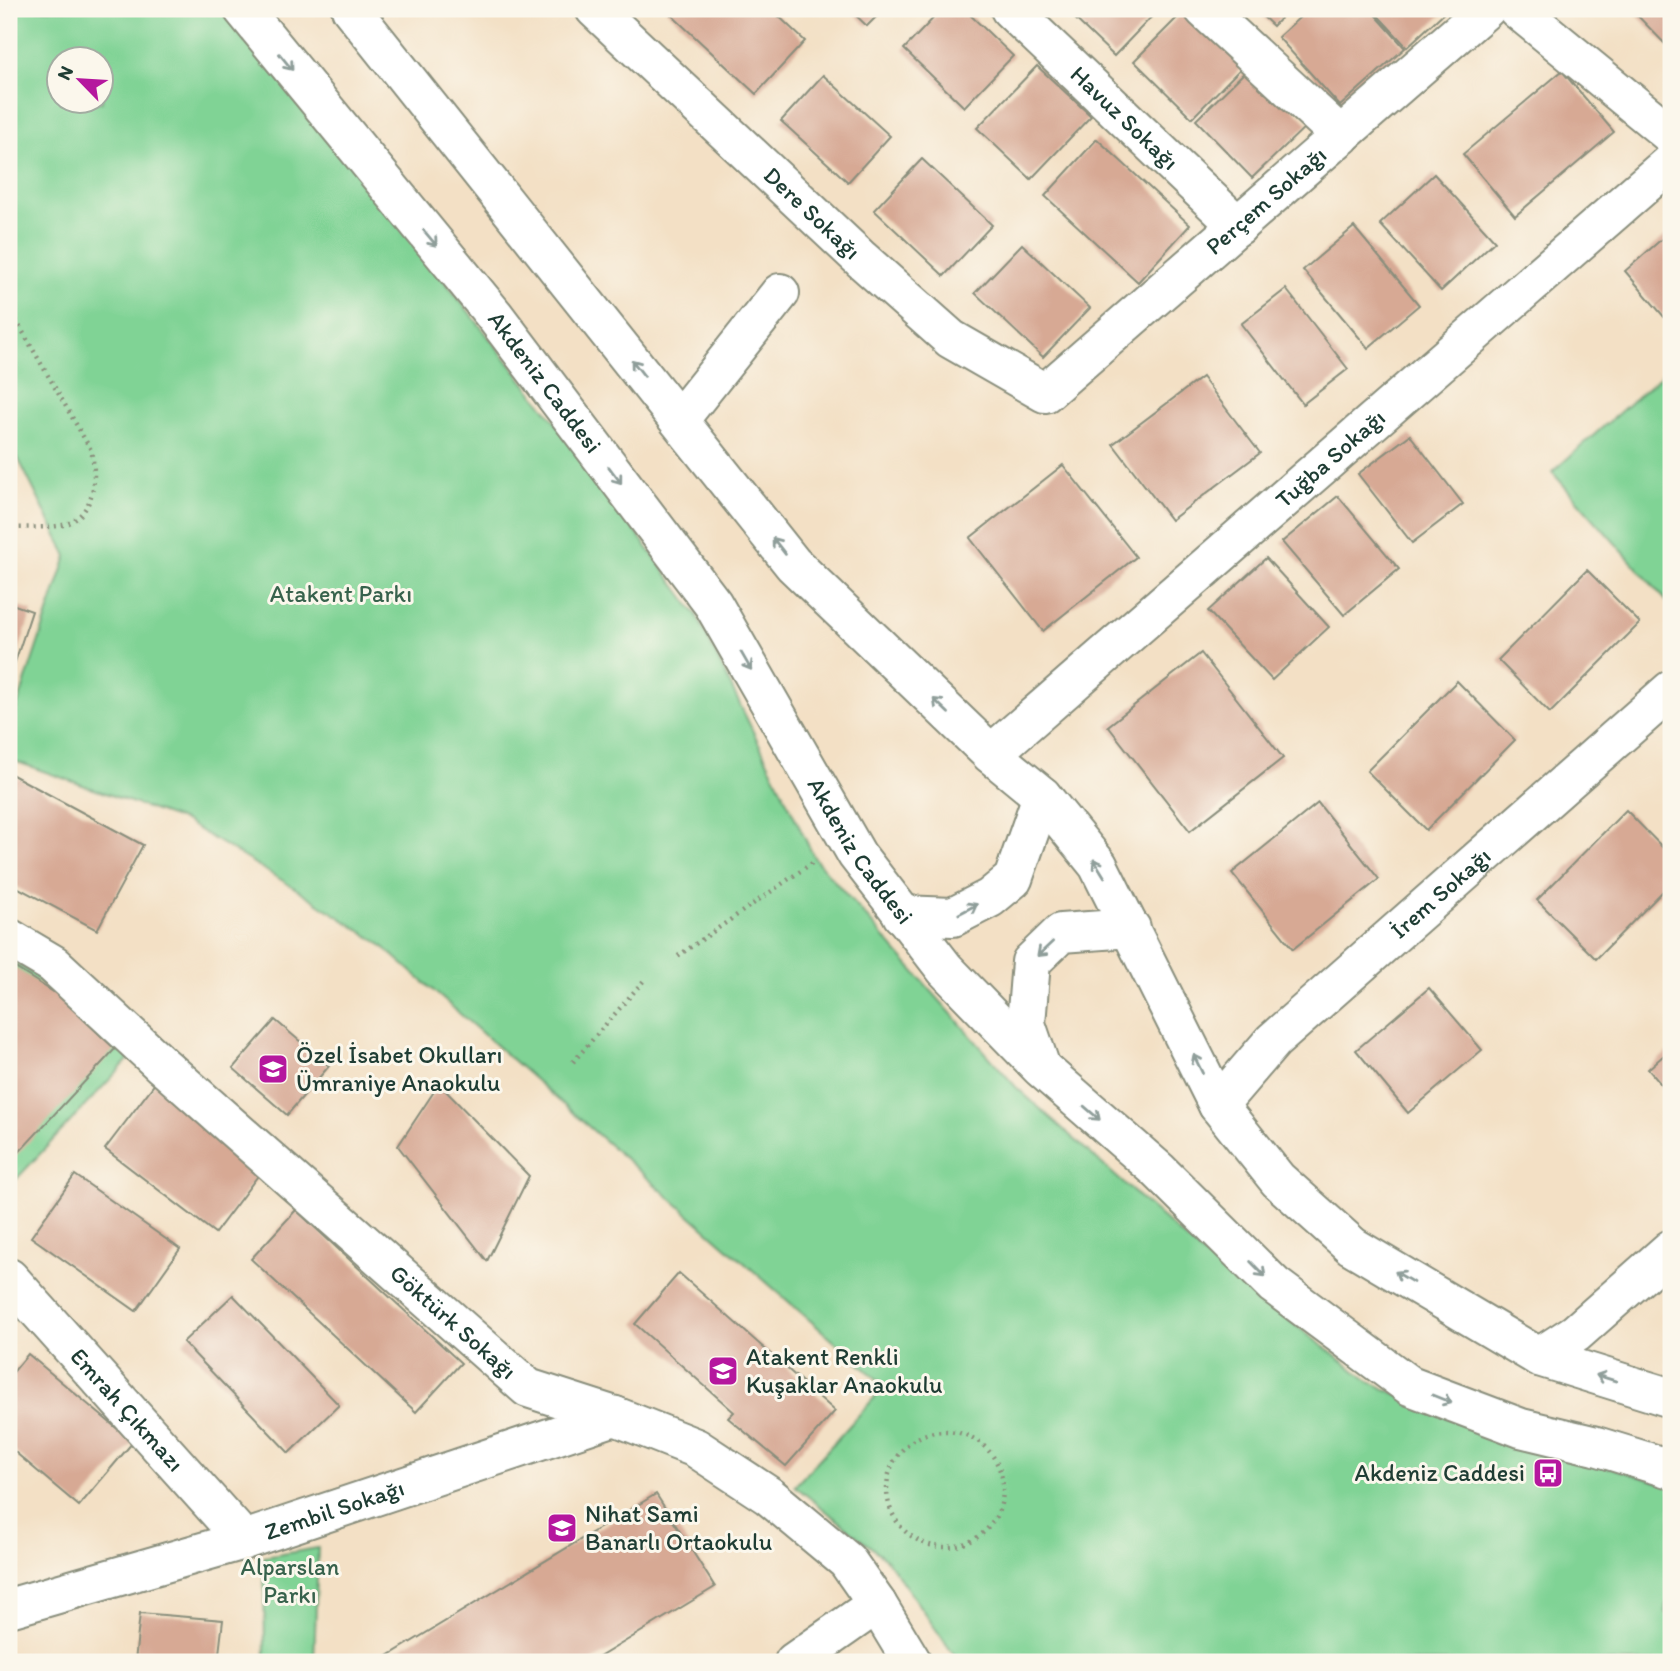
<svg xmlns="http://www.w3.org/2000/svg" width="1680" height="1671" font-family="Itim,sans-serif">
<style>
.green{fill:#80d395;stroke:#508864;stroke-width:2;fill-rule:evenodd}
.building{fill:#d7a994}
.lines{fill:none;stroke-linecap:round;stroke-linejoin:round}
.minor-casing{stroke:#898e7c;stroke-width:42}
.major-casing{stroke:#898e7c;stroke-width:42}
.path{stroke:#898e7c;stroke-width:4.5;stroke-dasharray:2 5;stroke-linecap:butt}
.minor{stroke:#fff;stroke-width:38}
.major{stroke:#fff;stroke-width:38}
.oneway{stroke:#8f9e9a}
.labels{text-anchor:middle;stroke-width:6;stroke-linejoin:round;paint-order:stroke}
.street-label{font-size:24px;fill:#1f3d34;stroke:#fbf7ec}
.park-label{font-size:24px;fill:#37624c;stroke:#fbf7ec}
.poi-label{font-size:24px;fill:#1f3d34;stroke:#fbf7ec;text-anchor:start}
</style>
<rect width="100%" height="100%" fill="#fbf7ec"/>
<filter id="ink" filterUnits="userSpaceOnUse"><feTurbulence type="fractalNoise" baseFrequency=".0143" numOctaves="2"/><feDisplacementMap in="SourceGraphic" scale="14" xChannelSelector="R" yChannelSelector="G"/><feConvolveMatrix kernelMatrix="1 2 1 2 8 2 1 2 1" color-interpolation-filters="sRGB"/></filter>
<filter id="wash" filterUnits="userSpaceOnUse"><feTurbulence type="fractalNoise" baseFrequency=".00686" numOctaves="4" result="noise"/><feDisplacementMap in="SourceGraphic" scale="28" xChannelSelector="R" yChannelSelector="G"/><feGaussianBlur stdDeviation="1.57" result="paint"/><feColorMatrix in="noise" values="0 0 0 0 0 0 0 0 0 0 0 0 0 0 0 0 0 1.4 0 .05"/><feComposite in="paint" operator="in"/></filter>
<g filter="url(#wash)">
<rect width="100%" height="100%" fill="#f3e0c5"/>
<g class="green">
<path d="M 9,9 L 231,9 L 550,415 L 696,614 L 815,859 L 1016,1087 L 1206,1257 L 1370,1382 L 1446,1417 L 1671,1486 L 1671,1593 L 1665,1612 L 1671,1619 L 1671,1662 L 959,1662 L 887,1560 L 795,1486 L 885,1386 L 379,943 L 298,890 L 184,821 L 9,759 L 9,731 L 67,556 L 9,440 ZM 60,60 L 102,60 L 102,102 L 60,102 Z"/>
<path d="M 1671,367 L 1671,606 L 1552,472 Z"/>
<path d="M 9,960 L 58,988 L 129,1059 L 9,1187 Z"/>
<path d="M 318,1548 L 314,1662 L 265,1662 L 264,1557 Z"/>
</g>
<g id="blocks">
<g class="building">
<path d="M 665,9 L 771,9 L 805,41 L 756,94 Z"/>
<path d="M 849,9 L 884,9 L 867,26 Z"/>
<path d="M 942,9 L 964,9 L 1013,56 L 964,107 L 904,49 Z"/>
<path d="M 1065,9 L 1159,9 L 1114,56 Z"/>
<path d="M 1186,9 L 1246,63 L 1192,118 L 1134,61 Z"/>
<path d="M 1255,9 L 1289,9 L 1273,26 Z"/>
<path d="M 1309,9 L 1370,9 L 1405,48 L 1340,106 L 1278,37 Z"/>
<path d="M 1372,9 L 1448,9 L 1407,47 Z"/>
<path d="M 1631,9 L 1671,9 L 1671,50 Z"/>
<path d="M 1252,65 L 1308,124 L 1252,178 L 1196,120 Z"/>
<path d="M 1037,66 L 1091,116 L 1031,179 L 977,128 Z"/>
<path d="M 1562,71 L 1614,132 L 1515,216 L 1463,154 Z"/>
<path d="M 823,75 L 890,136 L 848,182 L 781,121 Z"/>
<path d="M 1097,139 L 1190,225 L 1138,282 L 1045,196 Z"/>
<path d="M 922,159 L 992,225 L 944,276 L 874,210 Z"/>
<path d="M 1434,174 L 1495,241 L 1441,291 L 1380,224 Z"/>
<path d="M 1354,227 L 1419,305 L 1368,348 L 1303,270 Z"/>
<path d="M 1671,231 L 1671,325 L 1625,271 Z"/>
<path d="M 1022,244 L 1090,308 L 1043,357 L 975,293 Z"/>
<path d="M 1286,289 L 1348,369 L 1303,404 L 1241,324 Z"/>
<path d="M 1202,377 L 1260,453 L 1171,520 L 1113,444 Z"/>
<path d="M 1410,435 L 1463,504 L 1412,543 L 1358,474 Z"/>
<path d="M 1063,465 L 1136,557 L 1043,631 L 970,538 Z"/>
<path d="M 1338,496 L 1399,569 L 1344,615 L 1282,542 Z"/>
<path d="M 1266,558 L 1329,627 L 1272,680 L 1208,611 Z"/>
<path d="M 1587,570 L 1640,623 L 1550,713 L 1498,660 Z"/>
<path d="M 9,603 L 32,611 L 12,671 L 9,670 Z"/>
<path d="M 1201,653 L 1283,758 L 1190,831 L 1108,726 Z"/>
<path d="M 1457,681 L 1515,740 L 1426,830 L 1367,771 Z"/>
<path d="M 9,773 L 143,845 L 97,930 L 9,883 Z"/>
<path d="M 1318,803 L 1379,879 L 1293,949 L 1232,873 Z"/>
<path d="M 1626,810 L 1671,856 L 1671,883 L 1596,959 L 1537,900 Z"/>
<path d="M 9,964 L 58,995 L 115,1049 L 9,1163 Z"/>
<path d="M 1429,988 L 1482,1050 L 1408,1113 L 1356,1050 Z"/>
<path d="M 275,1020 L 329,1066 L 287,1115 L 233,1068 Z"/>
<path d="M 1671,1049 L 1671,1096 L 1648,1069 Z"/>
<path d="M 156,1082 L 266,1165 L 215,1233 L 105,1149 Z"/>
<path d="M 439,1084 L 529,1176 L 487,1261 L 398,1146 Z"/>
<path d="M 75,1175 L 180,1249 L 136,1311 L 31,1237 Z"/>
<path d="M 296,1210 L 461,1363 L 416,1412 L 251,1259 Z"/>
<path d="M 679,1273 L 835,1411 L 786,1466 L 728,1418 L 734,1412 L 635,1324 Z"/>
<path d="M 233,1295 L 339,1405 L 289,1453 L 183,1342 Z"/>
<path d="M 28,1354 L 133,1442 L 79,1506 L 9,1447 L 9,1377 Z"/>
<path d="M 656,1494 L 715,1587 L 591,1662 L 378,1662 Z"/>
<path d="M 140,1613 L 223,1620 L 218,1662 L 135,1662 Z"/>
</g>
</g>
</g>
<g filter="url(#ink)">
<use href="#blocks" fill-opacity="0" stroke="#898e7c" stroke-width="2"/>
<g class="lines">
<g class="minor-casing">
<g id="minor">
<path id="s1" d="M 595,9 L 861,259 L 951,339 L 1045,393 L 1486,9"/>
<path id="s2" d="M 1010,9 L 1238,226"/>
<path d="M 1204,9 L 1341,136"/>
<path d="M 1517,9 L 1671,135"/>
<path d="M 679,420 L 780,293"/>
<path id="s3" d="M 991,754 L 1671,162"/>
<path id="s4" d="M 9,938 L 53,964 L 162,1065 L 528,1388 L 615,1416 L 696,1448 L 769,1496 L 847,1561 L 877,1604 L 912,1662"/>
<path id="s5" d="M 1218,1105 L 1273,1041 L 1671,690"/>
<path id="s6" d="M 9,1278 L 244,1540"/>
<path d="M 1539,1357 L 1576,1333 L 1671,1249"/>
<path id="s7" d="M 9,1608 L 244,1540 L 615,1416"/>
<path d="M 794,1662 L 877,1604"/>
</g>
</g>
<g class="major-casing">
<g id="major">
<path id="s8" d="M 243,9 L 494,315 L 713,604 L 857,855 L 945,969 L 1041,1068 L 1158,1170 L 1274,1285 L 1410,1386 L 1521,1428 L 1596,1446 L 1671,1469"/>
<path d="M 351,9 L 793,564 L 991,754 L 1042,796 L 1098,865 L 1218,1105 L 1278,1180 L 1352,1246 L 1539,1357 L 1671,1398"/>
<path d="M 902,915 L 953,917 L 990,898 L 1013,879 L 1042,796"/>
<path d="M 1039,1062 L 1026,1024 L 1031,962 L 1061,933 L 1131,928"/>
</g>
</g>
<g class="path">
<path d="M 9,308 L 91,450 C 97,475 96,510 69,523 C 56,529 24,527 9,528"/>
<path d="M 678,956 L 815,861"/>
<path d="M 573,1062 L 646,978"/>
<circle cx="945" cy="1489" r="58"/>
</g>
<use href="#minor" class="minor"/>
<use href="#major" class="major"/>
</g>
<defs><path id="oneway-shaft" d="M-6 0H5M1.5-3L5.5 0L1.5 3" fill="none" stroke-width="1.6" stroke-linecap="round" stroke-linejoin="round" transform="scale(1.75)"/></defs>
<g class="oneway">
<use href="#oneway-shaft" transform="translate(286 62) rotate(51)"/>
<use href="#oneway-shaft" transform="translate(430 238) rotate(50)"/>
<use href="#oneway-shaft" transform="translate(638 368) rotate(-128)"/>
<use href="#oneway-shaft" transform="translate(615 475) rotate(53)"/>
<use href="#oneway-shaft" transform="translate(779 546) rotate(-128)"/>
<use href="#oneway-shaft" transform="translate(746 661) rotate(60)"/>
<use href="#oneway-shaft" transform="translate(941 706) rotate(-136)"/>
<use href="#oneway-shaft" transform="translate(1099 868) rotate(-122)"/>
<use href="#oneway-shaft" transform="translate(968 909) rotate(-28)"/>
<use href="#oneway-shaft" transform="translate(1045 949) rotate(137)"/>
<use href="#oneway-shaft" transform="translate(1198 1064) rotate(-116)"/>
<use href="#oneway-shaft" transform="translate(1092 1113) rotate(41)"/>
<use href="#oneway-shaft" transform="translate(1258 1269) rotate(45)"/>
<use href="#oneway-shaft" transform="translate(1404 1277) rotate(-149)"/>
<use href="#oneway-shaft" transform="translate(1606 1378) rotate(-163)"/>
<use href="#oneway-shaft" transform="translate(1442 1399) rotate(22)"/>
</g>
</g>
<defs>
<g id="school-square" transform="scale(1.575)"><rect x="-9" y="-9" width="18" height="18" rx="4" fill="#b5179e" stroke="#fbf7ec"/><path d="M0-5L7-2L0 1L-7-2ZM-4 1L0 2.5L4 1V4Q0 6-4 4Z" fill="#fff"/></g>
<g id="bus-square" transform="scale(1.575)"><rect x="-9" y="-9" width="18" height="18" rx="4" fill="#b5179e" stroke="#fbf7ec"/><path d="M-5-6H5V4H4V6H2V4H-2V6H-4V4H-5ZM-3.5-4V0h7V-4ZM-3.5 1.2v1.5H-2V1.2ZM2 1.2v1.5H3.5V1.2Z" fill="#fff"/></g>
</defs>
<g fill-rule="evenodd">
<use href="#school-square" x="273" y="1069"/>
<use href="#school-square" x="723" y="1371"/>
<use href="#bus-square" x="1548" y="1473"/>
<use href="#school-square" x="562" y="1528"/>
</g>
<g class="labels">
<g class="street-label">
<text dy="8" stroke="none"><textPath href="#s2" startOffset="158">Havuz Sokağı</textPath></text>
<text dy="8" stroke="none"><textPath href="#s1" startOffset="887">Perçem Sokağı</textPath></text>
<text dy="8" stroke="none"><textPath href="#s1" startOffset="298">Dere Sokağı</textPath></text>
<text dy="8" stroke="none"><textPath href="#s8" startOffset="480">Akdeniz Caddesi</textPath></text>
<text dy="8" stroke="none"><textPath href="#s3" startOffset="450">Tuğba Sokağı</textPath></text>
<text dy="8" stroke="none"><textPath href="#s8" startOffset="1046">Akdeniz Caddesi</textPath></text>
<text dy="8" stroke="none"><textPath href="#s5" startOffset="308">İrem Sokağı</textPath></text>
<text dy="8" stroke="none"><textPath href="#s4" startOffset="588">Göktürk Sokağı</textPath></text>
<text dy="8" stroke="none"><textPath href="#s6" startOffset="177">Emrah Çıkmazı</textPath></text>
<text dy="8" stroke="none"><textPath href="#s7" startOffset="340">Zembil Sokağı</textPath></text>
</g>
<g class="park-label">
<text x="341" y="602">Atakent Parkı</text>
<text x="290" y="1575">Alparslan<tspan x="290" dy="28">Parkı</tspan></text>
</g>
<g class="poi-label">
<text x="296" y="1063">Özel İsabet Okulları<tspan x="296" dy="28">Ümraniye Anaokulu</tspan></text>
<text x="746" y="1365">Atakent Renkli<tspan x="746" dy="28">Kuşaklar Anaokulu</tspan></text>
<text x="1525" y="1481" text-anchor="end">Akdeniz Caddesi</text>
<text x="585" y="1522">Nihat Sami<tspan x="585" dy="28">Banarlı Ortaokulu</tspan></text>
</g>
</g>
<rect width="1680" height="1671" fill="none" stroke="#fbf7ec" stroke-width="35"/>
<g transform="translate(80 80) rotate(295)"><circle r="33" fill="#fbf7ec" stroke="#a3ada2" stroke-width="2"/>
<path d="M0-5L12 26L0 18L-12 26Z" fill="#b5179e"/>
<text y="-10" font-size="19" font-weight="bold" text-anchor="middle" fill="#1f3d34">N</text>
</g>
</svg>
